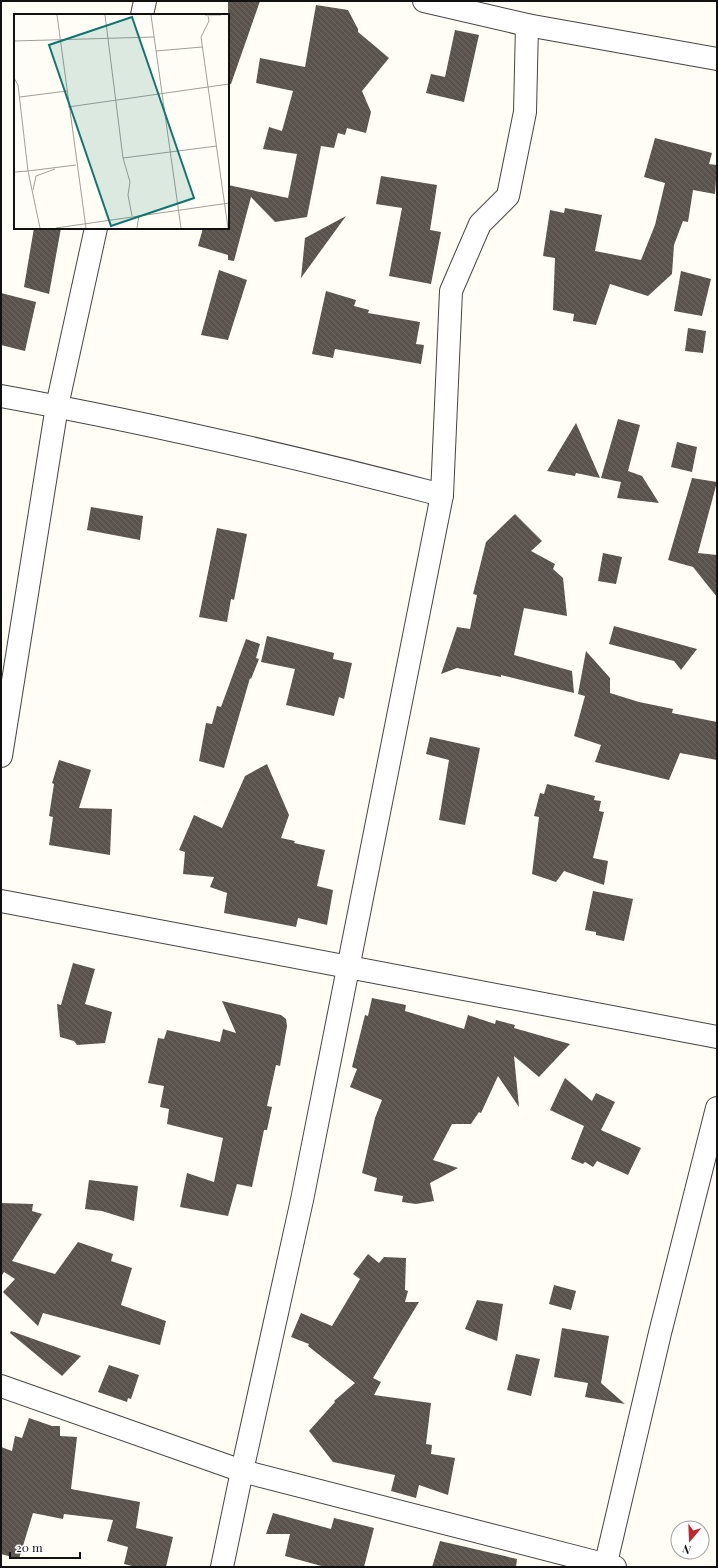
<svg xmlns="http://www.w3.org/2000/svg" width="718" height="1568" font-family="'Playfair Display',serif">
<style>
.building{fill:url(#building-back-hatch)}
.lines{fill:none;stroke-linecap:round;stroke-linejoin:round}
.minor-casing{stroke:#444;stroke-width:24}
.minor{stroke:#fff;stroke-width:22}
.inset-road{fill:none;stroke:#a09f9a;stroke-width:1}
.view{fill:#0f766e;fill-opacity:0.15;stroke:#0f766e;stroke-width:2}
.inset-edge{fill:none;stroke:#111;stroke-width:2}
</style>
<defs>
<pattern id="building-back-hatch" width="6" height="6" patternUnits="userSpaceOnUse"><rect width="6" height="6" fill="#5a524d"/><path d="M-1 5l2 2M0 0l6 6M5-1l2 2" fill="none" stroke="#6d6662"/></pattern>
</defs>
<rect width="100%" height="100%" fill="#fffdf5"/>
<g class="building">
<path d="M 228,1 L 260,1 L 231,84 L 228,83 Z"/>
<path d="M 316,5 L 348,10 L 358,29 L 358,32 L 389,58 L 362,91 L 371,112 L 366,133 L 347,128 L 345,135 L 338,133 L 334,148 L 321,146 L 307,217 L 275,222 L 251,197 L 234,261 L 228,260 L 228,255 L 198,246 L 203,228 L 228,228 L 228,185 L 288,198 L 297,154 L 263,149 L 269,127 L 282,131 L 293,91 L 256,83 L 260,58 L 305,67 Z"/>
<path d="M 455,30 L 479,35 L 464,102 L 426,93 L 431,74 L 445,77 Z"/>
<path d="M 655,138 L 712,153 L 709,164 L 717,165 L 715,194 L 693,190 L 688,222 L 683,221 L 674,245 L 672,274 L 648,296 L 610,284 L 596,325 L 573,321 L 574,314 L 553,310 L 555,258 L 543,256 L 550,210 L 564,213 L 565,208 L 602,215 L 595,251 L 641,260 L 655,225 L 665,183 L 644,177 Z"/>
<path d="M 381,176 L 437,185 L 430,230 L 441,232 L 431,284 L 389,276 L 402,208 L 376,204 Z"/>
<path d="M 346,216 L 301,278 L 305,238 Z"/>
<path d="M 34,228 L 61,228 L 49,294 L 24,287 Z"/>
<path d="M 219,270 L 247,280 L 228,340 L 201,335 Z"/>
<path d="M 681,271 L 711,279 L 702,316 L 674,311 Z"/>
<path d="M 326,291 L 356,300 L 354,306 L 369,310 L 368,313 L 420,322 L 416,344 L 424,345 L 421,364 L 335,349 L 333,358 L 312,354 Z"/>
<path d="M 1,293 L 36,302 L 25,351 L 1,345 Z"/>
<path d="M 688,328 L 706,331 L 703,353 L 685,351 Z"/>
<path d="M 618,419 L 640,425 L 628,471 L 642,476 L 659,503 L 617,498 L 621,482 L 601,478 Z"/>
<path d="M 576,423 L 600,478 L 576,473 L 575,476 L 547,471 Z"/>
<path d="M 677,442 L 697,447 L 692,472 L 671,467 Z"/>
<path d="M 692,478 L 717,482 L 698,553 L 717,555 L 717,597 L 693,567 L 668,560 Z"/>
<path d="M 91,507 L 143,516 L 140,540 L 87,530 Z"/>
<path d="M 515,514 L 542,541 L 531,551 L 555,564 L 553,569 L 563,578 L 567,616 L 524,608 L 514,655 L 572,671 L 574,693 L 501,675 L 501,677 L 457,668 L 441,674 L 457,627 L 470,629 L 477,595 L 473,594 L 486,542 Z"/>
<path d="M 217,528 L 247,534 L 234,600 L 231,599 L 227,622 L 199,617 Z"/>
<path d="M 603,553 L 622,557 L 616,584 L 598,581 Z"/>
<path d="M 614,626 L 697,649 L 681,670 L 674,661 L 609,644 Z"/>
<path d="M 267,636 L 334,653 L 333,659 L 352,663 L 344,699 L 339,697 L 334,716 L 286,705 L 295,669 L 261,662 Z"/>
<path d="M 246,639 L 260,644 L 256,658 L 259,659 L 251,679 L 250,678 L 224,768 L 199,761 L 206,723 L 212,724 L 217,706 L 221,707 Z"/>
<path d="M 586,651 L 610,678 L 610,693 L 639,702 L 673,709 L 672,713 L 717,722 L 717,760 L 680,753 L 669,780 L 595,762 L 601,745 L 574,736 L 585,696 L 578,694 Z"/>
<path d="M 430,737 L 480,748 L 465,825 L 439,820 L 449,760 L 426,754 Z"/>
<path d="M 59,760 L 91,770 L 79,808 L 112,809 L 110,855 L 49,845 L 53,817 L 49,816 L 54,784 L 52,783 Z"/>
<path d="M 267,764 L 289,815 L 281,838 L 295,841 L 294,843 L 325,850 L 317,886 L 333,890 L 327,925 L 298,918 L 296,927 L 224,913 L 227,893 L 210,887 L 214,877 L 183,874 L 185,852 L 179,850 L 194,815 L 222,828 L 245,776 Z"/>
<path d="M 547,784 L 595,796 L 594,800 L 601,801 L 599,811 L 604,812 L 593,858 L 608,861 L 604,885 L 564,871 L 556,882 L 532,874 L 539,817 L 534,816 L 540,793 L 544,794 Z"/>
<path d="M 593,891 L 633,899 L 624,941 L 596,935 L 596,932 L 585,930 Z"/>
<path d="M 73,963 L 95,969 L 85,1004 L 112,1012 L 105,1043 L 77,1045 L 74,1041 L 60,1037 L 57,1004 L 61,1005 Z"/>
<path d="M 372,998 L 406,1005 L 405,1011 L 464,1029 L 468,1015 L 495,1024 L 496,1020 L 515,1025 L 514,1028 L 570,1044 L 539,1077 L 514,1056 L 519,1107 L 498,1076 L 481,1113 L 479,1112 L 471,1124 L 452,1124 L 433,1160 L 458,1168 L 430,1183 L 434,1201 L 416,1204 L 402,1202 L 403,1196 L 374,1191 L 377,1178 L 362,1173 L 375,1118 L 382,1100 L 350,1087 L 357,1069 L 352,1067 L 365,1015 L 368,1016 Z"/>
<path d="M 222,1001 L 281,1015 L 286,1019 L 287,1026 L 280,1066 L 276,1065 L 267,1106 L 272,1107 L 267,1130 L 264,1130 L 252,1187 L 237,1184 L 228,1216 L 180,1207 L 187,1173 L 214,1182 L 223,1138 L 167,1124 L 169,1109 L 160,1107 L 164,1086 L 148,1083 L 158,1038 L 164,1039 L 167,1030 L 220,1042 L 223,1029 L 236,1033 Z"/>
<path d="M 565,1078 L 592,1101 L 596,1093 L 615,1102 L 601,1130 L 641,1148 L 628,1175 L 597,1161 L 593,1167 L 585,1162 L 583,1164 L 571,1159 L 584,1126 L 550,1110 Z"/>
<path d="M 89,1180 L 138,1186 L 134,1221 L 102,1211 L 85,1209 Z"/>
<path d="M 1,1203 L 33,1204 L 32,1211 L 42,1214 L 12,1261 L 55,1274 L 78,1242 L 113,1254 L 111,1261 L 132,1268 L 121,1305 L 166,1321 L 160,1345 L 43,1313 L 38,1326 L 3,1292 L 15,1279 L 4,1272 L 1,1277 Z"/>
<path d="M 368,1254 L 379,1263 L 384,1257 L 406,1258 L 405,1290 L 408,1291 L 405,1302 L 419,1302 L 373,1378 L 381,1382 L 374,1395 L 431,1403 L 426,1444 L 432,1445 L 431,1454 L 455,1458 L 448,1495 L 419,1485 L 416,1498 L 391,1491 L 395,1475 L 333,1462 L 309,1431 L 335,1402 L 334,1401 L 355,1383 L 308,1346 L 309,1344 L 291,1337 L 301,1313 L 332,1326 L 360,1279 L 353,1274 Z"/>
<path d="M 554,1285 L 576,1291 L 571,1310 L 549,1304 Z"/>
<path d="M 477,1300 L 503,1304 L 497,1341 L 465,1329 Z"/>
<path d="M 562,1328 L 609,1336 L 601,1383 L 625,1404 L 585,1397 L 588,1383 L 554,1377 Z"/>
<path d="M 11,1331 L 81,1356 L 62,1376 L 10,1333 Z"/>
<path d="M 516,1354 L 540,1359 L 531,1396 L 507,1390 Z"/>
<path d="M 109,1365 L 139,1375 L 131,1399 L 128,1398 L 127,1402 L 98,1392 Z"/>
<path d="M 29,1418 L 52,1426 L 60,1426 L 60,1436 L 77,1437 L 71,1489 L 140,1502 L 136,1528 L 173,1537 L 166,1567 L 136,1567 L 124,1564 L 128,1547 L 107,1541 L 113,1520 L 64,1514 L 63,1519 L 33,1513 L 19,1559 L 1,1554 L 1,1447 L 12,1451 L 15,1436 L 22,1438 Z"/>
<path d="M 273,1513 L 331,1529 L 334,1518 L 374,1528 L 364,1567 L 325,1567 L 285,1556 L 290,1534 L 266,1534 Z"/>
<path d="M 440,1541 L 517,1559 L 516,1567 L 432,1567 Z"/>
</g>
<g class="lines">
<g class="minor-casing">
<g id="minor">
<path d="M 424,1 L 527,25 L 717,59"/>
<path d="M 142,15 L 145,1"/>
<path d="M 1,396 C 149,423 296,457 442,495"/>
<path d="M 1,756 L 57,406 L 96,228"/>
<path d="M 1,901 L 717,1037"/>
<path d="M 1,1386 L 242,1471 L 615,1567"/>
<path d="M 222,1567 L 242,1471 L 302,1200 L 442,495 L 451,291 L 480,224 L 508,196 L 525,112 L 527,25"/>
<path d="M 605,1567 L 660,1333 L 717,1108"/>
</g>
</g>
<use href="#minor" class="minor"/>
</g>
<g transform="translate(14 14)">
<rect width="215" height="215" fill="#fffdf5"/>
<path class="inset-road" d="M 43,1 L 72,214M 91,1 L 109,144 L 116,168 L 114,181 L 118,202M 137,1 L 167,214M 191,1 L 207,1M 194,2 L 195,7 L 187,23 L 214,214M 0,27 L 140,23M 142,37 L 188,33M 0,64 L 4,71 L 14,157 L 0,158M 6,83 L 53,77M 54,93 L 215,70M 109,144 L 203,132M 19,176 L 22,162 L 41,155M 26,214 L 14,157 L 62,151M 42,214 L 215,189M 123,214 L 125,201"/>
<path class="view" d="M 118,3 L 180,184 L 97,212 L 35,31 Z"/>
<rect width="215" height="215" class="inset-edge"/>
</g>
<rect width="718" height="1568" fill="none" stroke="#111111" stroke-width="4"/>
<g transform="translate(690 1540) rotate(199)"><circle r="19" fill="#ffffff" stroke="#a0a0a0"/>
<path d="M0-3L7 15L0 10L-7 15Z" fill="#c4262e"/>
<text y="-6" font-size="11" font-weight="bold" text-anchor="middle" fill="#111111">N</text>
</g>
<path d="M10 1552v6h70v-6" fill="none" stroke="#111111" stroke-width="2"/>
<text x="16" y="1552" font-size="12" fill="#111111" stroke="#ffffff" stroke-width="3" paint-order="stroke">20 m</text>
</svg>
